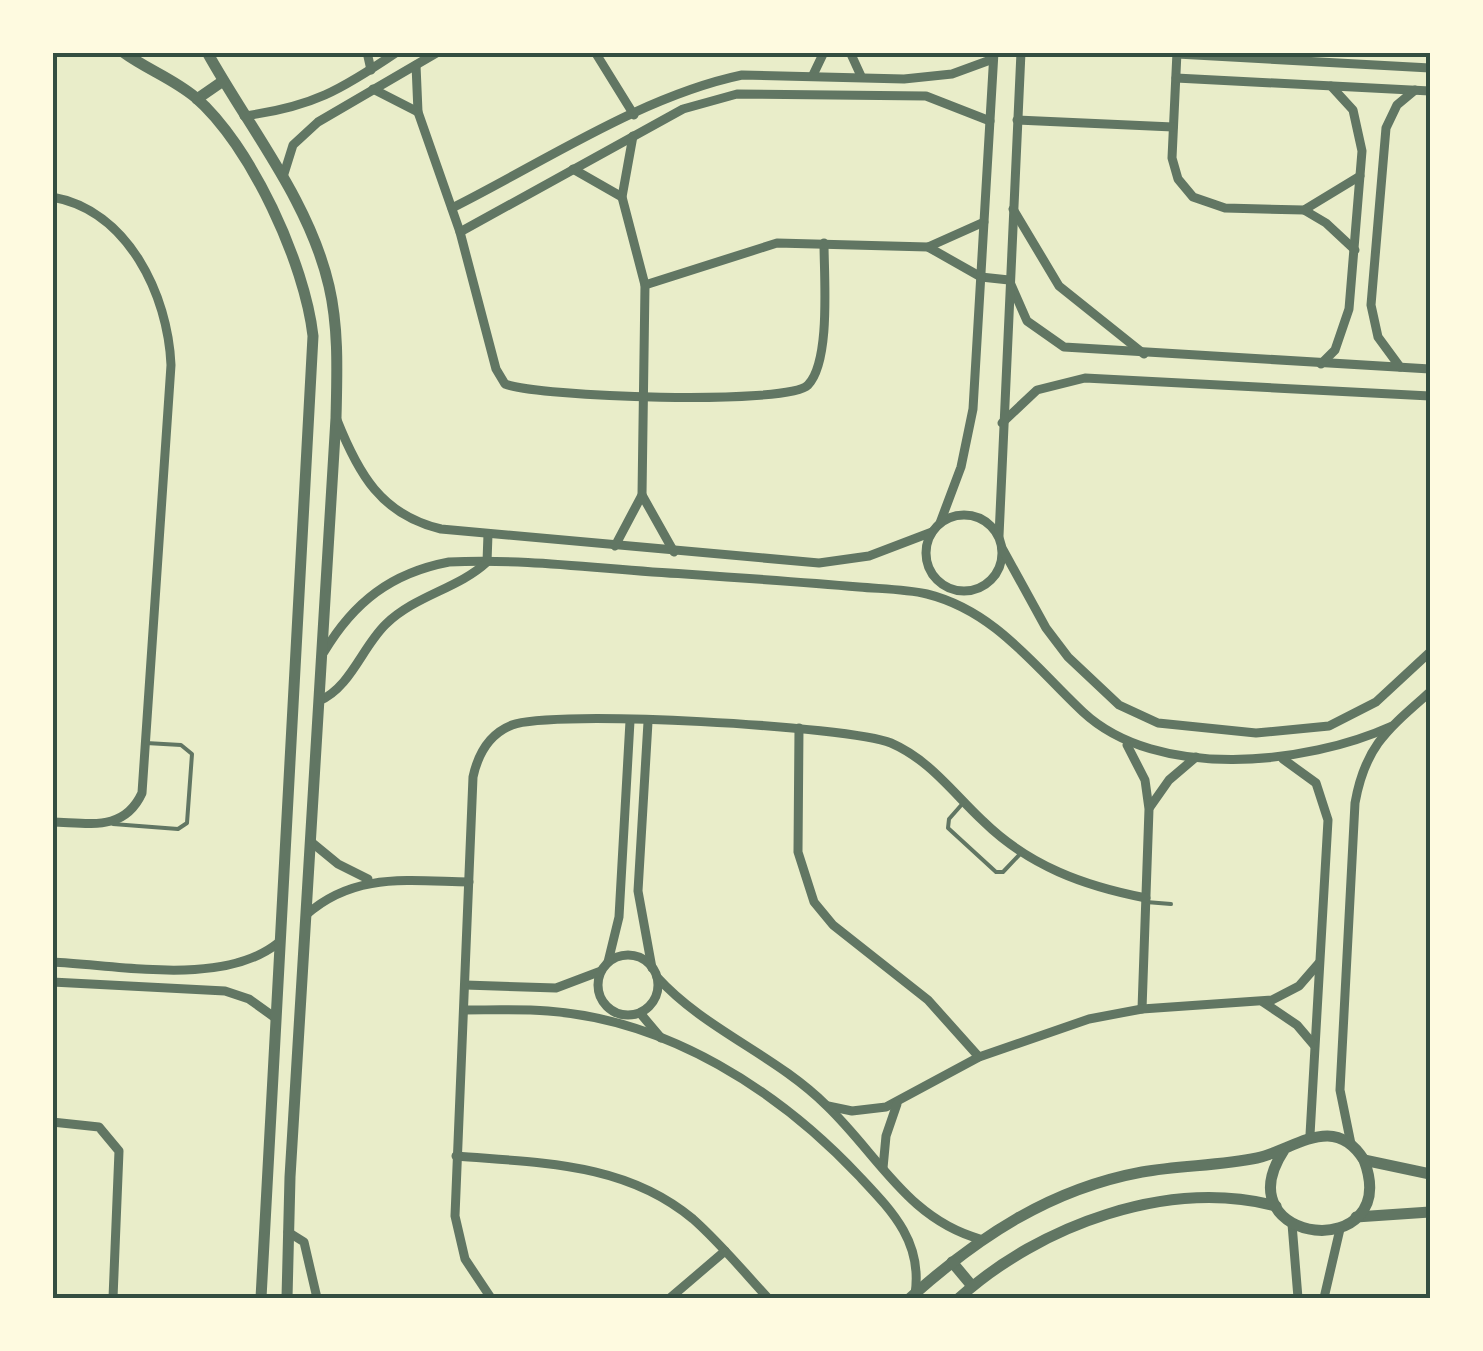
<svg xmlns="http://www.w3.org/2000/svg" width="1483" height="1351" font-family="'Open Sans',sans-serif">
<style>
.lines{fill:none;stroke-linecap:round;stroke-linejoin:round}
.service{stroke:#617663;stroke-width:4}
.minor{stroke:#617663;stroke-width:9}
.tertiary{stroke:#617663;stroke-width:11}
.neatline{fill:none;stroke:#344e41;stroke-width:4}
</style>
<rect width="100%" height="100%" fill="#e9edc9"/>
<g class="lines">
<g class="service">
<path d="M 964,802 L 949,819 L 948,828 L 996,872 L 1003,872 L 1021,853"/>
<path d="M 113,824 L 178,829 L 187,823 L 192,754 L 181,745 L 146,743"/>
<path d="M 1146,902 L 1171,904"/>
<path d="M 1325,1297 L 1356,1298"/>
</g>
<g class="minor">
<path d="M 367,52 L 371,70"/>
<path d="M 595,52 L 634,115"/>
<path d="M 850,52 L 861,76"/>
<path d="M 1177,52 L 1172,158 L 1178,179 L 1193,197 L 1225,208 L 1304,210 L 1360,176"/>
<path d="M 1177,54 L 1430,68"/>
<path d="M 416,65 L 418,112 L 460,232 L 496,369 L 505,384 C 537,397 787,406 808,385 C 831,361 824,277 824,243"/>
<path d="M 813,75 L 824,52"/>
<path d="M 1176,78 L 1430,91"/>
<path d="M 373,89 L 418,112"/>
<path d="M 244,116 C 312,107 341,90 397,52"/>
<path d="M 1017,120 L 1173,127"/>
<path d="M 573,169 L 622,197"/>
<path d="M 283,177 L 293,145 L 318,122 L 438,52"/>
<path d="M 52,197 C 128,210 168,295 171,365 L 142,793 C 124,832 90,823 52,822"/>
<path d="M 452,208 C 544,162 642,96 742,75 L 904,79 L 952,74 L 993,59"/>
<path d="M 1013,209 L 1059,286 L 1144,354"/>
<path d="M 1304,210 L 1326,223 L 1355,250"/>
<path d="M 460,232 L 683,109 L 737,94 L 926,96 L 990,121"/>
<path d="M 928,247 L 984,222"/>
<path d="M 645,285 L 777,243 L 928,247 L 981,277 L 1009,280 L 1027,321 L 1064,347 L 1430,369"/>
<path d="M 1321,364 L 1335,350 L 1349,309 L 1362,151 L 1353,110 L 1331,86"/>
<path d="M 1400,367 L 1378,337 L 1371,305 L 1386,128 L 1397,105 L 1415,90"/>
<path d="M 337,420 C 358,473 381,515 441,529 L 819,563 L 869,556 L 932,532"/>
<path d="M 1002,423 L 1037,390 L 1085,378 L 1430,396"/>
<path d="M 642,495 L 674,552"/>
<circle cx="964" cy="553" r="38"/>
<path d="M 940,523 L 961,467 L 973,409 L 994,52"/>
<path d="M 999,536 L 1021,52"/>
<path d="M 615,546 L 642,495 L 645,285 L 622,197 L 633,136"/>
<path d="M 1002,548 L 1046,628 L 1068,657 L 1119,705 L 1158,723 L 1256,733 L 1329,726 L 1376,702 L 1430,652"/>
<path d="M 324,652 C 354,602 391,573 449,562 C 527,558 607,570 685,574 C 743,578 801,582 859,587 C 882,589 905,589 927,594 C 995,611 1034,666 1083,712 C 1157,781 1306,765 1392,726"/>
<path d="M 319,701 C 351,687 362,647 386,624 C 416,595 458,589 487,562 L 488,534"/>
<path d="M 648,722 L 638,891 L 652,968"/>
<path d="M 799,728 L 798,852 L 814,902 L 833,925 L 928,1000 L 979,1057"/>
<path d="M 1127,745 L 1145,780 L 1149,809 L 1142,1009"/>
<path d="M 1283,759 L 1316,783 L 1328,820 L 1310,1135"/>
<path d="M 1150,807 L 1169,780 L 1196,757"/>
<path d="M 310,841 L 338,864 L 368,879"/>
<path d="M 306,915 C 354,872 408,881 469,882"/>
<circle cx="628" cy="985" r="30"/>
<path d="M 52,962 C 120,965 223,987 278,943"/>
<path d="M 608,962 L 619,917 L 630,721"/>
<path d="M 657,977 C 705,1030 776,1055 827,1106 C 878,1155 908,1219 980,1239"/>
<path d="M 52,982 L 225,991 L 249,999 L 274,1017"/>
<path d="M 465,985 L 556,988 L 601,971"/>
<path d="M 1263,1002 L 1297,1025 L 1314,1045"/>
<path d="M 464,1010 C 492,1010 520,1009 548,1011 C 668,1020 778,1090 859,1176 C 892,1211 923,1242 915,1294"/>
<path d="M 640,1013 L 661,1038"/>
<path d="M 828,1106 L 852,1111 L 886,1107 L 979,1057 L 1089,1019 L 1142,1009 L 1272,1000 L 1299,986 L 1319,963"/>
<path d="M 52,1122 L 99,1127 L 119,1151 L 113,1298"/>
<path d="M 1351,1144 L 1340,1090 L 1355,803 C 1365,746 1388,729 1430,692"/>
<path d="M 456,1156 C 540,1163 625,1162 693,1219 C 720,1243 744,1272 768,1298"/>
<path d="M 883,1168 L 886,1136 L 897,1104"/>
<path d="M 1292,1224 L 1298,1298"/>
<path d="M 288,1232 L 304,1242 L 317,1298"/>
<path d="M 491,1298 L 465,1259 L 455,1216 L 473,777 C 478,754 489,734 512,725 C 552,709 850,726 891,743 C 930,760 953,793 983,821 C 1029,866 1084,886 1146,898"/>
<path d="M 670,1298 L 725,1251"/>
<path d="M 1324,1298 L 1340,1229"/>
</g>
<g class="tertiary">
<path d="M 123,52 C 146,69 172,78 195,97 C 251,145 305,264 313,336 L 261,1298"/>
<path d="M 207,52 C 249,128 309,200 329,286 C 339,329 337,374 336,418 L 290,1177 L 287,1298"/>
<path d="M 197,99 L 223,81"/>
<path d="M 1364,1160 L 1430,1174"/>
<path d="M 1356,1217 L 1430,1212"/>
<path d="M 952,1262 L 972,1286"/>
<path d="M 910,1298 C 978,1237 1050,1189 1142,1172 C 1180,1165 1219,1166 1257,1158 C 1296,1149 1334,1112 1364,1160 C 1403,1264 1221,1246 1284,1150"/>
<path d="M 959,1298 C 1040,1225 1168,1178 1276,1206"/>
</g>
</g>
<rect width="1483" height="1351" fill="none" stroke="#fefae0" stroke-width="110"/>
<rect x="55" y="55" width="1373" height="1241" class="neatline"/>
</svg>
